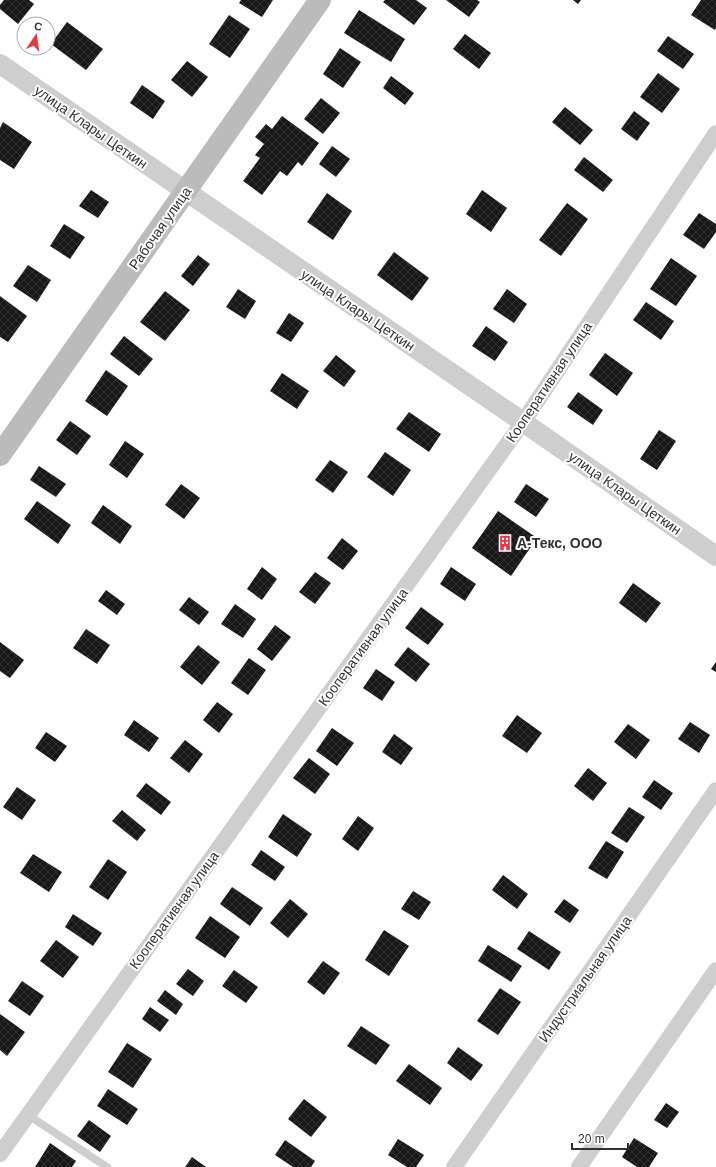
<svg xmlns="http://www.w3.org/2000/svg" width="716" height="1167" font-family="Arial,sans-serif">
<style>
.building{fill:url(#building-cross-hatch)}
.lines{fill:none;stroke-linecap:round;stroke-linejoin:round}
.service{stroke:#cecece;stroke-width:8}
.minor{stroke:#cecece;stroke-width:16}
.tertiary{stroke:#cecece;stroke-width:20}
.secondary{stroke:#bbb;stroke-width:22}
.labels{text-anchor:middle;stroke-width:4;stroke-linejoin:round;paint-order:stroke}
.street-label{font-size:14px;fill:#313131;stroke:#fff}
.poi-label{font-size:14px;font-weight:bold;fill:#313131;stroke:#fff;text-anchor:start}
</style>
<defs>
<pattern id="building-cross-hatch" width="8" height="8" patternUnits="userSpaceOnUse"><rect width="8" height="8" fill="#181818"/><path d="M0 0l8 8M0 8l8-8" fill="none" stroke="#313131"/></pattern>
</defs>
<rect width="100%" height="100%" fill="#fff"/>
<g class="building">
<path d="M 4,0 L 29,0 L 34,4 L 18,24 L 0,9 L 0,5 Z"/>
<path d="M 241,0 L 273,0 L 262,17 L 239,3 Z"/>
<path d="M 385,0 L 416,0 L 427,8 L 414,25 L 383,2 Z"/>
<path d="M 446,0 L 477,0 L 480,2 L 469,17 Z"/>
<path d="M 573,0 L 581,0 L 578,4 Z"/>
<path d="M 701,0 L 716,0 L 716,28 L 715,30 L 691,15 Z"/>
<path d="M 359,10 L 405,39 L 391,62 L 344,33 Z"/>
<path d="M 229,15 L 250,29 L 230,58 L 209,44 Z"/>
<path d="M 67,22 L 103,49 L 86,70 L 51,44 Z"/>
<path d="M 465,34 L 491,53 L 479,69 L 453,49 Z"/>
<path d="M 668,36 L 694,54 L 683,69 L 657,51 Z"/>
<path d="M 340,48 L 361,62 L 343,88 L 323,74 Z"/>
<path d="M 187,61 L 208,77 L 192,97 L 171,80 Z"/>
<path d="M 658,73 L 680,89 L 662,113 L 640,97 Z"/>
<path d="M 391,76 L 414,93 L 405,105 L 383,88 Z"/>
<path d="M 142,85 L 165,101 L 153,119 L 130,103 Z"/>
<path d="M 321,98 L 340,113 L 323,134 L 304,119 Z"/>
<path d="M 565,107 L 593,130 L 580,145 L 552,122 Z"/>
<path d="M 634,111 L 650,123 L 637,141 L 621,129 Z"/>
<path d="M 282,116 L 319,143 L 302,166 L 298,162 L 287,176 L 280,171 L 262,195 L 243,181 L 260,158 L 255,155 L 264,144 L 255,137 L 266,124 L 272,129 Z"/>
<path d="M 3,122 L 32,142 L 14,169 L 0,160 L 0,128 Z"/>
<path d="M 332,146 L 350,159 L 336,177 L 319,164 Z"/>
<path d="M 584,157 L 613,180 L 603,192 L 574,170 Z"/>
<path d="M 91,190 L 109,202 L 98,218 L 79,206 Z"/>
<path d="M 482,190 L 507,208 L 491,232 L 466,214 Z"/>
<path d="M 327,193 L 352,211 L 333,240 L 307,222 Z"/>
<path d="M 567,203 L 588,219 L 561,256 L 539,240 Z"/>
<path d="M 699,213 L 716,224 L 716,232 L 704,249 L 683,235 Z"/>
<path d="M 64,224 L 85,237 L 70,259 L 50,246 Z"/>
<path d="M 394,252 L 429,278 L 412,301 L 377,275 Z"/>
<path d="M 198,255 L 210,264 L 193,286 L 181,276 Z"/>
<path d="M 671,258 L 697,276 L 676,306 L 650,289 Z"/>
<path d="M 28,265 L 51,280 L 37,302 L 13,286 Z"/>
<path d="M 238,289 L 256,301 L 245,319 L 226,307 Z"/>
<path d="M 507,289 L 527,304 L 514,323 L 493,309 Z"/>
<path d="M 165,291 L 190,310 L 165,341 L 140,322 Z"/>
<path d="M 0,296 L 27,316 L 8,342 L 0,337 Z"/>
<path d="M 646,302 L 674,321 L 661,340 L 633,320 Z"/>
<path d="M 289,313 L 304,323 L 291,342 L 276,333 Z"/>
<path d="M 486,326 L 508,342 L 495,361 L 472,346 Z"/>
<path d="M 124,336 L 153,359 L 139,376 L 110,354 Z"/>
<path d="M 605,353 L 633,373 L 617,396 L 589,375 Z"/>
<path d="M 336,355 L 356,371 L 344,387 L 323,371 Z"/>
<path d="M 106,370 L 128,386 L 107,416 L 85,401 Z"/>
<path d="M 282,373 L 309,391 L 297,409 L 270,391 Z"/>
<path d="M 578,392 L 603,410 L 593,425 L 567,407 Z"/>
<path d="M 409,412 L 441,434 L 429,452 L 396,429 Z"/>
<path d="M 70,421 L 91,436 L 77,455 L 56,440 Z"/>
<path d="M 659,430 L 676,441 L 657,470 L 640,459 Z"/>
<path d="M 125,441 L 144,454 L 127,478 L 109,465 Z"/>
<path d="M 385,452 L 411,470 L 393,496 L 367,477 Z"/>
<path d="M 330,460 L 348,472 L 333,493 L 315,480 Z"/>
<path d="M 39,466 L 66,484 L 56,497 L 30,480 Z"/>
<path d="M 181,484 L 200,498 L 184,519 L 165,505 Z"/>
<path d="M 526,484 L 549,499 L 536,517 L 514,502 Z"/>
<path d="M 37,501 L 71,525 L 58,544 L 24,519 Z"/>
<path d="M 103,505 L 132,526 L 120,544 L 91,523 Z"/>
<path d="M 498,511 L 537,538 L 511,576 L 472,548 Z"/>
<path d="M 342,538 L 358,551 L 343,570 L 327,558 Z"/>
<path d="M 262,567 L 277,579 L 262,600 L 247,589 Z"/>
<path d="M 451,567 L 476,584 L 465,601 L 440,584 Z"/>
<path d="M 315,572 L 331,583 L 315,604 L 299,592 Z"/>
<path d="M 633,583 L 661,603 L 646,623 L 619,603 Z"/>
<path d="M 106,590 L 125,604 L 117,615 L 98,601 Z"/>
<path d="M 189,597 L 209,612 L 199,625 L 179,610 Z"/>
<path d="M 235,604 L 256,619 L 243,638 L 221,624 Z"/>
<path d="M 421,607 L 444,624 L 428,645 L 405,628 Z"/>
<path d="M 275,625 L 291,637 L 272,661 L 257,649 Z"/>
<path d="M 86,629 L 110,645 L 97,664 L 73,648 Z"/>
<path d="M 0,642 L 24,660 L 10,678 L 0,671 Z"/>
<path d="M 198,645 L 220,662 L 202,685 L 180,667 Z"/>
<path d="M 408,647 L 430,664 L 416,682 L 394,665 Z"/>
<path d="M 249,658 L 266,670 L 248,695 L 231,683 Z"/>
<path d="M 716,662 L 716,672 L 711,669 Z"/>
<path d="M 376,669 L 395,682 L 382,701 L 363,688 Z"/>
<path d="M 217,702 L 233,714 L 219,733 L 203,720 Z"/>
<path d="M 517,715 L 542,733 L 527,753 L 502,736 Z"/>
<path d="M 134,720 L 159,738 L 149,752 L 124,735 Z"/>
<path d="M 690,722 L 710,735 L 699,753 L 678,739 Z"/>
<path d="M 628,724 L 650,740 L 636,759 L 614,742 Z"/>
<path d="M 332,728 L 354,743 L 337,766 L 316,751 Z"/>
<path d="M 46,732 L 67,746 L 55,762 L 35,748 Z"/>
<path d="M 394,734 L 413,748 L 401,765 L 382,752 Z"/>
<path d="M 185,740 L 203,754 L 189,773 L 170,758 Z"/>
<path d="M 309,758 L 330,774 L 315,794 L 293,778 Z"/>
<path d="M 588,768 L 607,783 L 593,801 L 574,786 Z"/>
<path d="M 654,780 L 673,793 L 661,810 L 642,797 Z"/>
<path d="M 146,783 L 171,802 L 161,815 L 136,796 Z"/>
<path d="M 17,787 L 36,800 L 22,820 L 3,807 Z"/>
<path d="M 629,807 L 645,817 L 627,843 L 611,833 Z"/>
<path d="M 122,810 L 146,830 L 137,841 L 112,821 Z"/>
<path d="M 283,814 L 312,834 L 297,857 L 268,837 Z"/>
<path d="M 358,816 L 374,828 L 358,851 L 342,839 Z"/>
<path d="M 606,841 L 624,852 L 607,879 L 588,868 Z"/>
<path d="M 261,850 L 285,867 L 275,881 L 251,865 Z"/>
<path d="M 33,854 L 62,872 L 49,892 L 20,873 Z"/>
<path d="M 108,859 L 127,872 L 108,900 L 89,887 Z"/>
<path d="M 503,875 L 528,894 L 517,909 L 492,890 Z"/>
<path d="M 232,887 L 263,908 L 250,926 L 220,904 Z"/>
<path d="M 413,891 L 431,902 L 419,920 L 401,909 Z"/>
<path d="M 290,899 L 308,914 L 288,938 L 270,923 Z"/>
<path d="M 564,899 L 579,910 L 570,923 L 554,912 Z"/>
<path d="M 73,914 L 102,933 L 93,946 L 65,927 Z"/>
<path d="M 210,916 L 240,937 L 225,958 L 195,938 Z"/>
<path d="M 384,930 L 409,946 L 389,976 L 365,960 Z"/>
<path d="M 529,931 L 561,952 L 549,970 L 517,949 Z"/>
<path d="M 56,940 L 79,957 L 63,978 L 40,961 Z"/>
<path d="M 488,945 L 522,966 L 511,982 L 478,961 Z"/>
<path d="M 323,961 L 340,973 L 324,995 L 307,982 Z"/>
<path d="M 188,969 L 204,981 L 193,996 L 176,984 Z"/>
<path d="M 234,970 L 258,987 L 246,1003 L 222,986 Z"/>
<path d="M 22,981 L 44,996 L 30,1016 L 8,1001 Z"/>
<path d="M 500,988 L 521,1002 L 498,1035 L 477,1021 Z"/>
<path d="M 165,990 L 183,1004 L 176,1015 L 157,1001 Z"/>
<path d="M 150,1007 L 169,1020 L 160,1032 L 142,1019 Z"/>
<path d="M 0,1014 L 25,1032 L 7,1056 L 0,1050 Z"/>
<path d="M 361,1026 L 390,1045 L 376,1065 L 347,1046 Z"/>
<path d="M 127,1043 L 152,1059 L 133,1088 L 108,1072 Z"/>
<path d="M 458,1047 L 483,1065 L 471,1081 L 447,1063 Z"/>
<path d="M 409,1064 L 442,1088 L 430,1105 L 396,1081 Z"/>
<path d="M 108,1089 L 138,1109 L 127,1125 L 97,1106 Z"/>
<path d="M 304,1099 L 327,1117 L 311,1137 L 288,1119 Z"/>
<path d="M 666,1103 L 679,1112 L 667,1128 L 654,1120 Z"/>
<path d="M 89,1120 L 111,1136 L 100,1152 L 77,1136 Z"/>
<path d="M 634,1138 L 658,1153 L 649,1167 L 637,1167 L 622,1157 Z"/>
<path d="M 398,1139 L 424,1155 L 416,1167 L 407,1167 L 388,1155 Z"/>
<path d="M 285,1140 L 315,1161 L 311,1167 L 293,1167 L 275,1155 Z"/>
<path d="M 50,1143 L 76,1161 L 72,1167 L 35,1167 Z"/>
<path d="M 192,1157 L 206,1167 L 185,1167 Z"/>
</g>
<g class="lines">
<path class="service" d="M 28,1115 L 107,1167"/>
<g class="minor">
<path d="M 0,1154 L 523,422 L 716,133"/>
<path d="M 454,1167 L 716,790"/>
<path d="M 579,1167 L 716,970"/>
</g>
<path class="tertiary" d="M 0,64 L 523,422 L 716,556"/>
<path class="secondary" d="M 0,455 L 320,0"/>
</g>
<defs>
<g id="building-bare" transform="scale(1.2)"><path d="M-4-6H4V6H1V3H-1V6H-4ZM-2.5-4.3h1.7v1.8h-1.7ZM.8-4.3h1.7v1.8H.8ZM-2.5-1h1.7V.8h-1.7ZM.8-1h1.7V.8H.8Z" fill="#e03a44" stroke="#fff" stroke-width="2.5" paint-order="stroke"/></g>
</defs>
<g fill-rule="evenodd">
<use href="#building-bare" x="505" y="543"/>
</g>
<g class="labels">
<g class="street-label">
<text transform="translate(91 127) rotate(35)" y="5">улица Клары Цеткин</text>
<text transform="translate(160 228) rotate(-55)" y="5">Рабочая улица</text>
<text transform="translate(358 310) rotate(34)" y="5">улица Клары Цеткин</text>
<text transform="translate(549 382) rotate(-56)" y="5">Кооперативная улица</text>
<text transform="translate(625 493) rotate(35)" y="5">улица Клары Цеткин</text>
<text transform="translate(363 647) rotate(-54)" y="5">Кооперативная улица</text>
<text transform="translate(174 910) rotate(-54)" y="5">Кооперативная улица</text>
<text transform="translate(585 979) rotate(-55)" y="5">Индустриальная улица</text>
</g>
<g class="poi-label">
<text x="517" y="548">А-Текс, ООО</text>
</g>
</g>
<g transform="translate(36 36) rotate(13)"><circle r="19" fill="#ffffff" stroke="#adadad"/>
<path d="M0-3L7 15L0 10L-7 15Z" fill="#e03a44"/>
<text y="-6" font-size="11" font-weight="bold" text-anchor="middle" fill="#313131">С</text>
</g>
<path d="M572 1143v6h56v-6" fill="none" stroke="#313131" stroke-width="2"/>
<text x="578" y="1143" font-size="12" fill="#313131" stroke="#ffffff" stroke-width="3" paint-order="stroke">20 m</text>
</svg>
